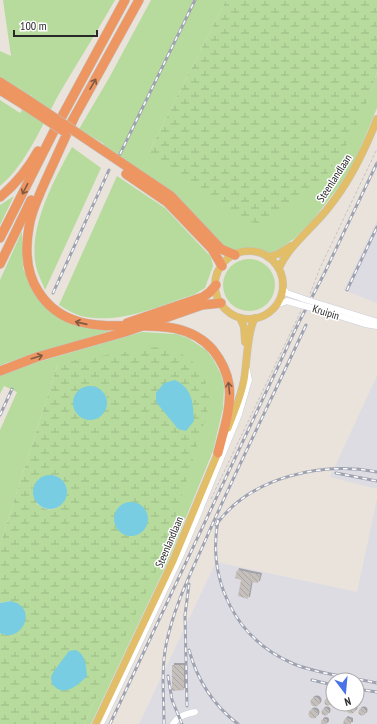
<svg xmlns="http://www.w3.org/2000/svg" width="377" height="724" font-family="'PT Sans Narrow',sans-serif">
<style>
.industrial{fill:#dddce3;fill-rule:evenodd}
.grass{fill:#b6db9d}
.wetland{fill:url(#wetland-marsh);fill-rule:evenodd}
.water{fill:#78cde2}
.building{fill:url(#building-back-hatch);filter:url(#shadow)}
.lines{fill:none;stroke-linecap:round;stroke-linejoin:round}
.minor-casing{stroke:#caced9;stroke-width:7}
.major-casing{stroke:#c3c3c3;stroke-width:8}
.highway-casing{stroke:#c3c3c3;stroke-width:10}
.path{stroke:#c3c3c3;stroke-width:1;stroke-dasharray:3 2;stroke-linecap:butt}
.minor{stroke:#fff;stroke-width:6}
.major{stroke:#e3be68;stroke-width:7}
.highway{stroke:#ee9662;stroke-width:9}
.rail-casing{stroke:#9fa3b1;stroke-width:3}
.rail{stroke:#fff;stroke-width:1.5;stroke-dasharray:4.5;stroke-linecap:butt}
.minor-bridge-casing{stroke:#caced9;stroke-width:7;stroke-linecap:butt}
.highway-bridge-casing{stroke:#c3c3c3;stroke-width:10;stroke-linecap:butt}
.minor-bridge{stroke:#fff;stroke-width:6}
.highway-bridge{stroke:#ee9662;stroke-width:9}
.oneway{stroke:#825a43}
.labels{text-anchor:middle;stroke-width:3;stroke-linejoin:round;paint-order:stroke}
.street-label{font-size:11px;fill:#292929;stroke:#fff}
</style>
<defs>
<pattern id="wetland-marsh" width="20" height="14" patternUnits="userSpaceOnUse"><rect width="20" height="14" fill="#b6db9d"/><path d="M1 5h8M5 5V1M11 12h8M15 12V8" fill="none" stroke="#9cbc87"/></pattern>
<pattern id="building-back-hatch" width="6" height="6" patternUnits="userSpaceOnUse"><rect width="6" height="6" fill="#c5c0bb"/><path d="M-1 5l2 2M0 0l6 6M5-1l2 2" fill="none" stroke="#a9a5a1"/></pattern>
<filter id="shadow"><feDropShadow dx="2" dy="-2" stdDeviation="0" flood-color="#0004"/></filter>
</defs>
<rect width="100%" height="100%" fill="#eae3dc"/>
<g class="industrial">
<path d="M 377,221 L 377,303 L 344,290 Z"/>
<path d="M 377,376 L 377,489 L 330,477 Z"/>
<path d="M 377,499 L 377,724 L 139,724 L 216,562 L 357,592 ZM 333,680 L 357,680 L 357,704 L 333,704 Z"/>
</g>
<g class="grass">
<path d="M 3,0 L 115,0 C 97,32 77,63 59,94 C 43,123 26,165 0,186 L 0,100 L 20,113 L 32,95 L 30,96 L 0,77 L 0,51 L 11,56 Z"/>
<path d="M 151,0 L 226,0 L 149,152 L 371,92 L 377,72 L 377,108 L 357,156 L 341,184 L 312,221 L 295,238 L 276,251 L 269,253 L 256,248 L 248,248 L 234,251 L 224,246 L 103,146 L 104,144 L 79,129 L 109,78 Z"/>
<path d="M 72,147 L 101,168 L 45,290 C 43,284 40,279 38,273 C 24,234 54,180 72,147 Z"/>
<path d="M 117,176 L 165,208 L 211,257 L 213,266 L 205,288 L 195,294 C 160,306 119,325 81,316 C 74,314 66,309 59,305 Z"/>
<path d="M 14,196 L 0,225 L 0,205 Z"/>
<path d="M 22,231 L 23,268 L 34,294 L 52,313 L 73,325 L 110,331 L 6,363 L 0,366 L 0,280 Z"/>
<circle cx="249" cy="285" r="26"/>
<path d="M 142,332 L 176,334 L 188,338 L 206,350 L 213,359 L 221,374 L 224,386 L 223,408 L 213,451 L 169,559 L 91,724 L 84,724 L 133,619 L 58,363 L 0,545 L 0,430 L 17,392 L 4,386 L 0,394 L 0,376 L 38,362 Z"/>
</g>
<g class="wetland">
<path d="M 226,0 L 377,0 L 377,72 L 371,92 L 353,135 L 326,176 L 280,213 L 259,223 L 244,222 L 149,152 Z"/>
<path d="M 155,347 L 180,353 L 193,362 L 205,380 L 210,400 L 205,421 L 163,557 L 84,724 L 0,724 L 0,633 L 5,635 L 11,601 L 0,603 L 0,545 L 58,363 ZM 93,386 C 96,387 100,389 102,390 C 115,401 102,425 86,420 C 83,419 80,417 77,416 L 75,395 L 82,387 ZM 53,475 C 55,476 59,477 61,479 C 74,490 62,513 46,509 C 43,508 40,506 37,504 ZM 134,502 L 147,527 L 139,535 L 128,536 L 116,511 L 123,503 Z"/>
</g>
<g class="water">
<path d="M 175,380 C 193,389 193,403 194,421 L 186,431 L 178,429 L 156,402 L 156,393 L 164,383 Z"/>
<circle cx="90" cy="403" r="17"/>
<circle cx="50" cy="492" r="17"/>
<circle cx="131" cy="519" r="17"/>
<path d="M 11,601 C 14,602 18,603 20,605 C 35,617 18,643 0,633 L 0,603 Z"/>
<path d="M 76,650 C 86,655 86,666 87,676 C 81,682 70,693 60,690 C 57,689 54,686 52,684 L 51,677 L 54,671 L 69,651 Z"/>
</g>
<g class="building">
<path d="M 237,570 L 260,575 L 258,583 L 251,582 L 248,599 L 238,596 L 241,580 L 235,578 Z"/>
<path d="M 172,665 L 184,665 L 184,690 L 172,691 Z"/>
<circle cx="315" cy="702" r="4.5"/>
<circle cx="328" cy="702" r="3.5"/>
<circle cx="351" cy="709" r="4.5"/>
<circle cx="325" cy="712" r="3.5"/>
<circle cx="362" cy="712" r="3.5"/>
<circle cx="313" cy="714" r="4.5"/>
<path d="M 346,718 L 351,720 L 351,724 L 343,724 L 344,720 Z"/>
<circle cx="324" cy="722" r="3"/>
</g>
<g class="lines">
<g class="minor-casing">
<g id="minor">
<path d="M 283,289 L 287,293 L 304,299"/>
<path d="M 276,305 L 287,301 L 301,305"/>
<path d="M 323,305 L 377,322"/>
<path d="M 320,310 L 365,324 L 377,326"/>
<path d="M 101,724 L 181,555 L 199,512 L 239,414 L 249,380 L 247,370"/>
<path d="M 173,724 C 178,716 186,714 195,712"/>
</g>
</g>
<g class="major-casing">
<g id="major">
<circle cx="249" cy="285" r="34"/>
<path d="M 268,257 L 278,254 L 291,246"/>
<path d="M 279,268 C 290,244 313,228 329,207 C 350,181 365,150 377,119"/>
<path d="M 240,318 L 244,327 L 245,342"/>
<path d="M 228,428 C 234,412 241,397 244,380 C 247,364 247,330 255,318"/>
<path d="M 96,724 L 173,561 L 220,448"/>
</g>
</g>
<g class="highway-casing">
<g id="highway">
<path d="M 0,82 L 28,100"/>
<path d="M 0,90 L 24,105"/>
<path d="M 74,118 C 64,140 54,162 44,184 C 38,198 31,212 29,227 C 25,249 26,272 38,291 C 80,358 167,297 213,350 C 221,360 227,372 229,385 C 232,408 223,432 218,453"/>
<path d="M 71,123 L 139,0"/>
<path d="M 101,149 L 171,196 L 221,249 L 235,255"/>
<path d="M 126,174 L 167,202 L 212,249 L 222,266"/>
<path d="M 0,197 C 16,184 28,169 38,151"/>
<path d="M 0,238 L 53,133 L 125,0"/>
<path d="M 0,264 L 31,200"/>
<path d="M 127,323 L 203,297 L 210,292 L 216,285"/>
<path d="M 0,371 L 37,357 L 125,332 L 202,305 L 221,303"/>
</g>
</g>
<g class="path">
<path d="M 310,294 L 320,268 L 377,149"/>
<path d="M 211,499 L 301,311"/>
</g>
<use href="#minor" class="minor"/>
<use href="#major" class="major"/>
<use href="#highway" class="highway"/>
<g class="rail-casing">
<g id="rail">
<path d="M 120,154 L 195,0"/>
<path d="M 347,290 L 377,227"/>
<path d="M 53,293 L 109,170"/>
<path d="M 0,415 L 12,389"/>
<path d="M 336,473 L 377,481"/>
<path d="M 218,520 C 207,581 236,640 294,664 C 318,674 351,677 377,683"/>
<path d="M 216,525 C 250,477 322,461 377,472"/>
<path d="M 189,650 C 197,679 213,705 238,724"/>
<path d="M 168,676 L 172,700 L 182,724"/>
<path d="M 312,680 L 333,685"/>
<path d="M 357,689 L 377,692"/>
<path d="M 187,706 L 185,615 L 189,584"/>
<path d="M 110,724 L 299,322 L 324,274 L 377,163"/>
<path d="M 164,724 C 164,698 161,671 166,645 C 174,605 193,569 209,532 C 240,462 274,394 306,325"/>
</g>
</g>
<use href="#rail" class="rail"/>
<g class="minor-bridge-casing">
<g id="minor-bridge">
<path d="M 304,299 L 323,305"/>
<path d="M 301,305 L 320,310"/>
</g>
</g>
<g class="highway-bridge-casing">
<g id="highway-bridge">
<path d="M 28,100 L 101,149"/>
<path d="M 24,105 L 65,132"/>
</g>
</g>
<use href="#minor-bridge" class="minor-bridge"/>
<use href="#highway-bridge" class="highway-bridge"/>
</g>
<defs><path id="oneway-shaft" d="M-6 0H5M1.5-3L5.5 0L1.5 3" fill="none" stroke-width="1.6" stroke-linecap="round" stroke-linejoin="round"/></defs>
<g class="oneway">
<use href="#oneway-shaft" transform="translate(93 84) rotate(-60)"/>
<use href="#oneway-shaft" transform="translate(25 189) rotate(117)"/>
<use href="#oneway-shaft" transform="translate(81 323) rotate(-167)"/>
<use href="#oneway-shaft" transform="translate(37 357) rotate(-17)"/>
<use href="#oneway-shaft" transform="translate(229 388) rotate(-96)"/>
</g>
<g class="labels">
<g class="street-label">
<text transform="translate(334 178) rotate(-57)" y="4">Steenlandlaan</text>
<text transform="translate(326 312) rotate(17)" y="4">Kruipin</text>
<text transform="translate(169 542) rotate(-67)" y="4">Steenlandlaan</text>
</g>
</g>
<g transform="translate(345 692) rotate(164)"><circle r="19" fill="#ffffff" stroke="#a9a9a9"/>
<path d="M0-3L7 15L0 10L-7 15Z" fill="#4a72e8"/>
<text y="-6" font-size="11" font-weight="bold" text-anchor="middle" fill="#292929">N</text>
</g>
<path d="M14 30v6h83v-6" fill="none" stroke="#292929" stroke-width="2"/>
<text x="20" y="30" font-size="12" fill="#292929" stroke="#ffffff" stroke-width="3" paint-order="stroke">100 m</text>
</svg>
